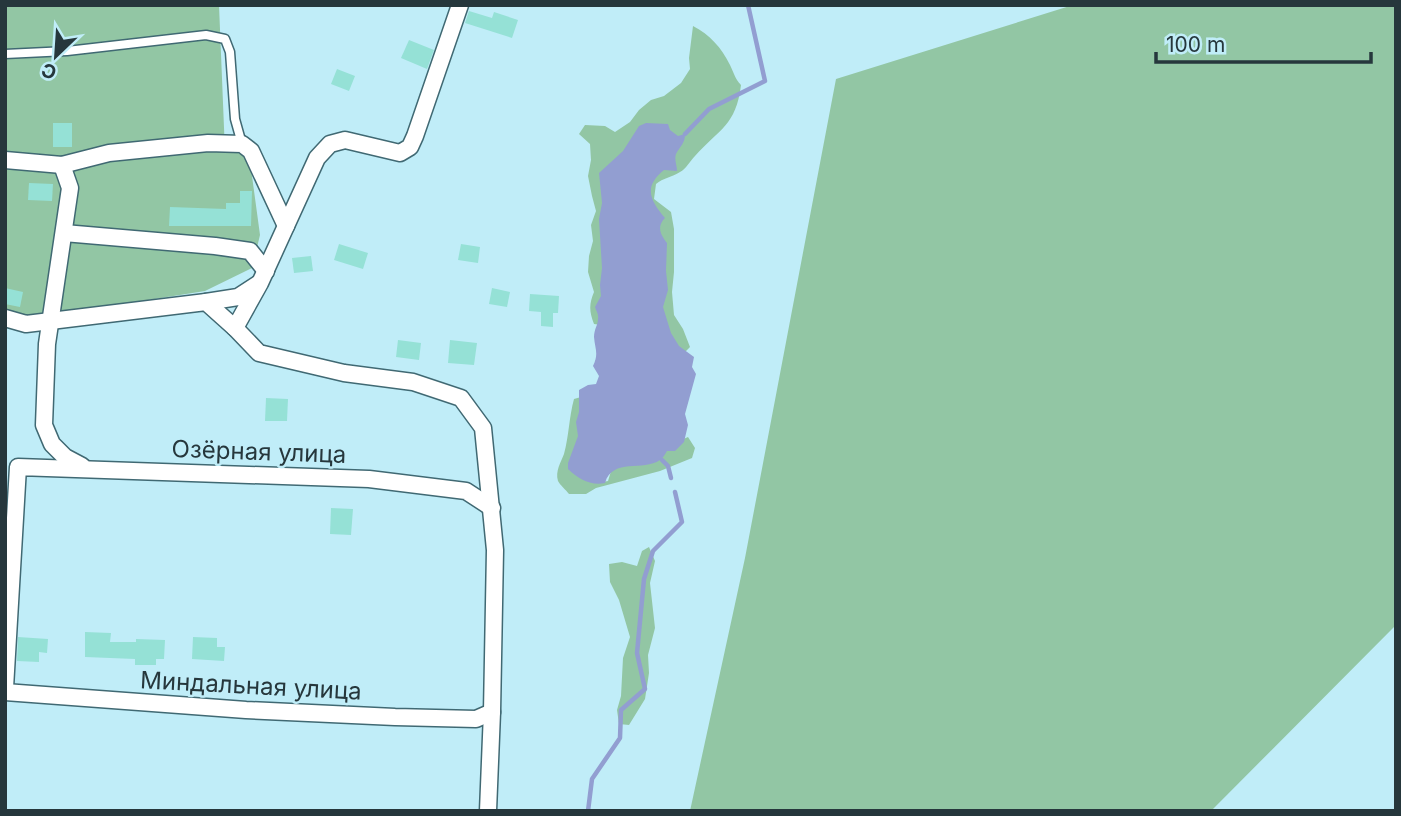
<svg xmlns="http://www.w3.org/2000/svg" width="1401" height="816" font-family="Inter,sans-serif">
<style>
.green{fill:#92c6a4}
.water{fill:#929ed1}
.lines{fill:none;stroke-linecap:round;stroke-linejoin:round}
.stream{stroke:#929ed1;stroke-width:4.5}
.building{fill:#95e1d6}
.service-casing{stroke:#406973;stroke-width:11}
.minor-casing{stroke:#406973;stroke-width:19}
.service{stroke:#fff;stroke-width:8}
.minor{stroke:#fff;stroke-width:16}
.labels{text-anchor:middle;stroke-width:5;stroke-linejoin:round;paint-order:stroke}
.street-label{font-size:24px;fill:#26373c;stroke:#c0edf8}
</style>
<rect width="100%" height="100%" fill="#c0edf8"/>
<g class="green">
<path d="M 5,5 L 219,5 L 225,152 L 249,154 L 260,235 L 252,268 L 205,291 L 41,317 L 5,312 Z"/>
<path d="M 1073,5 L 1396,5 L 1396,625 L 1211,811 L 690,811 L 745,558 L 836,79 Z"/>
<path d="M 693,26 C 710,35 721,47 730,65 C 734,73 735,79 741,85 C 736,126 719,129 695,156 C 690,161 686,169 680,172 C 672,177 663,178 656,184 L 654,199 L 671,212 L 674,229 L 674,272 L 672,292 L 674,315 L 683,329 L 690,347 L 685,352 L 674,346 L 660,314 L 664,284 L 657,252 L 664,244 L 652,230 L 656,217 C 645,199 643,182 649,163 L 672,155 L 672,141 L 663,129 L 647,131 L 639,137 L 641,143 L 647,148 C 644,158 638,158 631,165 C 619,179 615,191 612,209 L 606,208 L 601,217 L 607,257 L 603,294 L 599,308 L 601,325 L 594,324 C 589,311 589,304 594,292 L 588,272 L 589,256 L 593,241 L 591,225 L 596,211 L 592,196 L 588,176 L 591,160 L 590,144 L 579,134 L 585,125 L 605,126 L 615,132 L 630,122 L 639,110 L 651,100 L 664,96 L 681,83 L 690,69 L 689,58 Z"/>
<path d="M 581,397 L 597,483 L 608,481 L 612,468 L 668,446 L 688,437 L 695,448 L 692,458 L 660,471 L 596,488 L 586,494 L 569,494 C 566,490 560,485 558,481 C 555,471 561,462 564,454 C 569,436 569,417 574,399 Z"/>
<path d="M 649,547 L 655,561 L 650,583 L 655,628 L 648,655 L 649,673 L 645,699 L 629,725 L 619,724 L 617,710 L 621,696 L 623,658 L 630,637 L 619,600 L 610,582 L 609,564 L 622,562 L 637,566 L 642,551 Z"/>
</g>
<path class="water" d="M 646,123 L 668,124 L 670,130 L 678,136 L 685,134 C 685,144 680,146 676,154 C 674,159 677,165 677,171 L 664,170 C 643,187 650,200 665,218 C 656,227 661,235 667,243 L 666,271 L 668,290 L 663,307 L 671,333 L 679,346 L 694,357 L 692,367 L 696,374 L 685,414 L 688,425 L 684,442 L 675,451 L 667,451 C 665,454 663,458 660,460 C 643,472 613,457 605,483 C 591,486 578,479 568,469 L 568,463 L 578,436 L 576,422 L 579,412 L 579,390 L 588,385 L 596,384 L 599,376 L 593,366 C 599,354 595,349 594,337 C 594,329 598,325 598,319 C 599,314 596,311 595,307 L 601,296 L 600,285 L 602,268 L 599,219 L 602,203 L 599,173 L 623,151 L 639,126 Z"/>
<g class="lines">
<g class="stream">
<path d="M 685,134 L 709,109 L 765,81 L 748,5"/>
<path d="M 662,460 L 668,466 L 671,478"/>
<path d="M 588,811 L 592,779 L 620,738 L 621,710 L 645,689 L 637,653 L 644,579 L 653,551 L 682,522 L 675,492"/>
</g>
</g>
<g class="building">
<path d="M 469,11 L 492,18 L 494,12 L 518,20 L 512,38 L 465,23 Z"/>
<path d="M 409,40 L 434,50 L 427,69 L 401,58 Z"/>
<path d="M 337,69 L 355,76 L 349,91 L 331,84 Z"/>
<rect x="53" y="123" width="19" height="24"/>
<path d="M 29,183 L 53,184 L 52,201 L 28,200 Z"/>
<path d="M 240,191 L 252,191 L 251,226 L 169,226 L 170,207 L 226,209 L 226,203 L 240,203 Z"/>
<path d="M 339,244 L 368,253 L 363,269 L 334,260 Z"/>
<path d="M 461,244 L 480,247 L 478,263 L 458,260 Z"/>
<path d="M 311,256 L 313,271 L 294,273 L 292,258 Z"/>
<path d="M 5,288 L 23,292 L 20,307 L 5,304 Z"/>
<path d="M 492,288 L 510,292 L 507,307 L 489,304 Z"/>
<path d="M 530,294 L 559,296 L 558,313 L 553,313 L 553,327 L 541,326 L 541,312 L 529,311 Z"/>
<path d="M 398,340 L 421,343 L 419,360 L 396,357 Z"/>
<path d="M 450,340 L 477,343 L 474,365 L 448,363 Z"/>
<path d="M 266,398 L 288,399 L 287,421 L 265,421 Z"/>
<path d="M 331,508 L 353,509 L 351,535 L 330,534 Z"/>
<path d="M 85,632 L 111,633 L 110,642 L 136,642 L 136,639 L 165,640 L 164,659 L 156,659 L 156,665 L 135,665 L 135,659 L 85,657 Z"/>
<path d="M 18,637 L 48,639 L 47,653 L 39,652 L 39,662 L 17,661 Z"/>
<path d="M 193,637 L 217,638 L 217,647 L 225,647 L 224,661 L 192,659 Z"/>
</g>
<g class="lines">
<g class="service-casing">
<path id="service" d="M 5,54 L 67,51 L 206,35 L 225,39 L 230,52 L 235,119 L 242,144"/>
</g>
<g class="minor-casing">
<g id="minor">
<path d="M 5,160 L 62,165 L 109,153 L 208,143 L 242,144 L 251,151 L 286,226"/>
<path d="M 62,165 L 70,188 L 47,344 L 44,425 L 52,444 L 65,457 L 82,466"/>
<path d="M 64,233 L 215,246 L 250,251 L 266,271"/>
<path d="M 206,302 L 238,297 L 258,284"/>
<path d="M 5,318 L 26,324 L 206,302 L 235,328 L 259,353 L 344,373 L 413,382 L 461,398 L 483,428 L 495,550 L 492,712 L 488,811"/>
<path d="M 235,328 L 260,283 L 317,158 L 330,144 L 345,140 L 400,153 L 410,147 L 415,136 L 460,5"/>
<path d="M 5,688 L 18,467 L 369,479 L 466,491 L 492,508"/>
<path d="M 5,692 L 246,710 L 395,717 L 476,719 L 492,712"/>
</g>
</g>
<use href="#service" class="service"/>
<use href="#minor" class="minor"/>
</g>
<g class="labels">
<g class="street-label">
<text transform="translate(259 452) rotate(2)" y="8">Озёрная улица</text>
<text transform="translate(251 686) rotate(3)" y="8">Миндальная улица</text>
</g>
</g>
<rect width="1401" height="816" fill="none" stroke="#26373c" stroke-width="14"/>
<g transform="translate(56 56) rotate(205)" stroke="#c0edf8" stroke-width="5" paint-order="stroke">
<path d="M0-5L12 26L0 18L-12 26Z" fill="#26373c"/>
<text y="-10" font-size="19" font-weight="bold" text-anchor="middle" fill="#26373c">С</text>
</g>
<path d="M1156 52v10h215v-10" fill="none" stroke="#26373c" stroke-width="3.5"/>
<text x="1166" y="52" font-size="21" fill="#26373c" stroke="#c0edf8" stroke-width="5" paint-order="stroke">100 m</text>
</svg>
